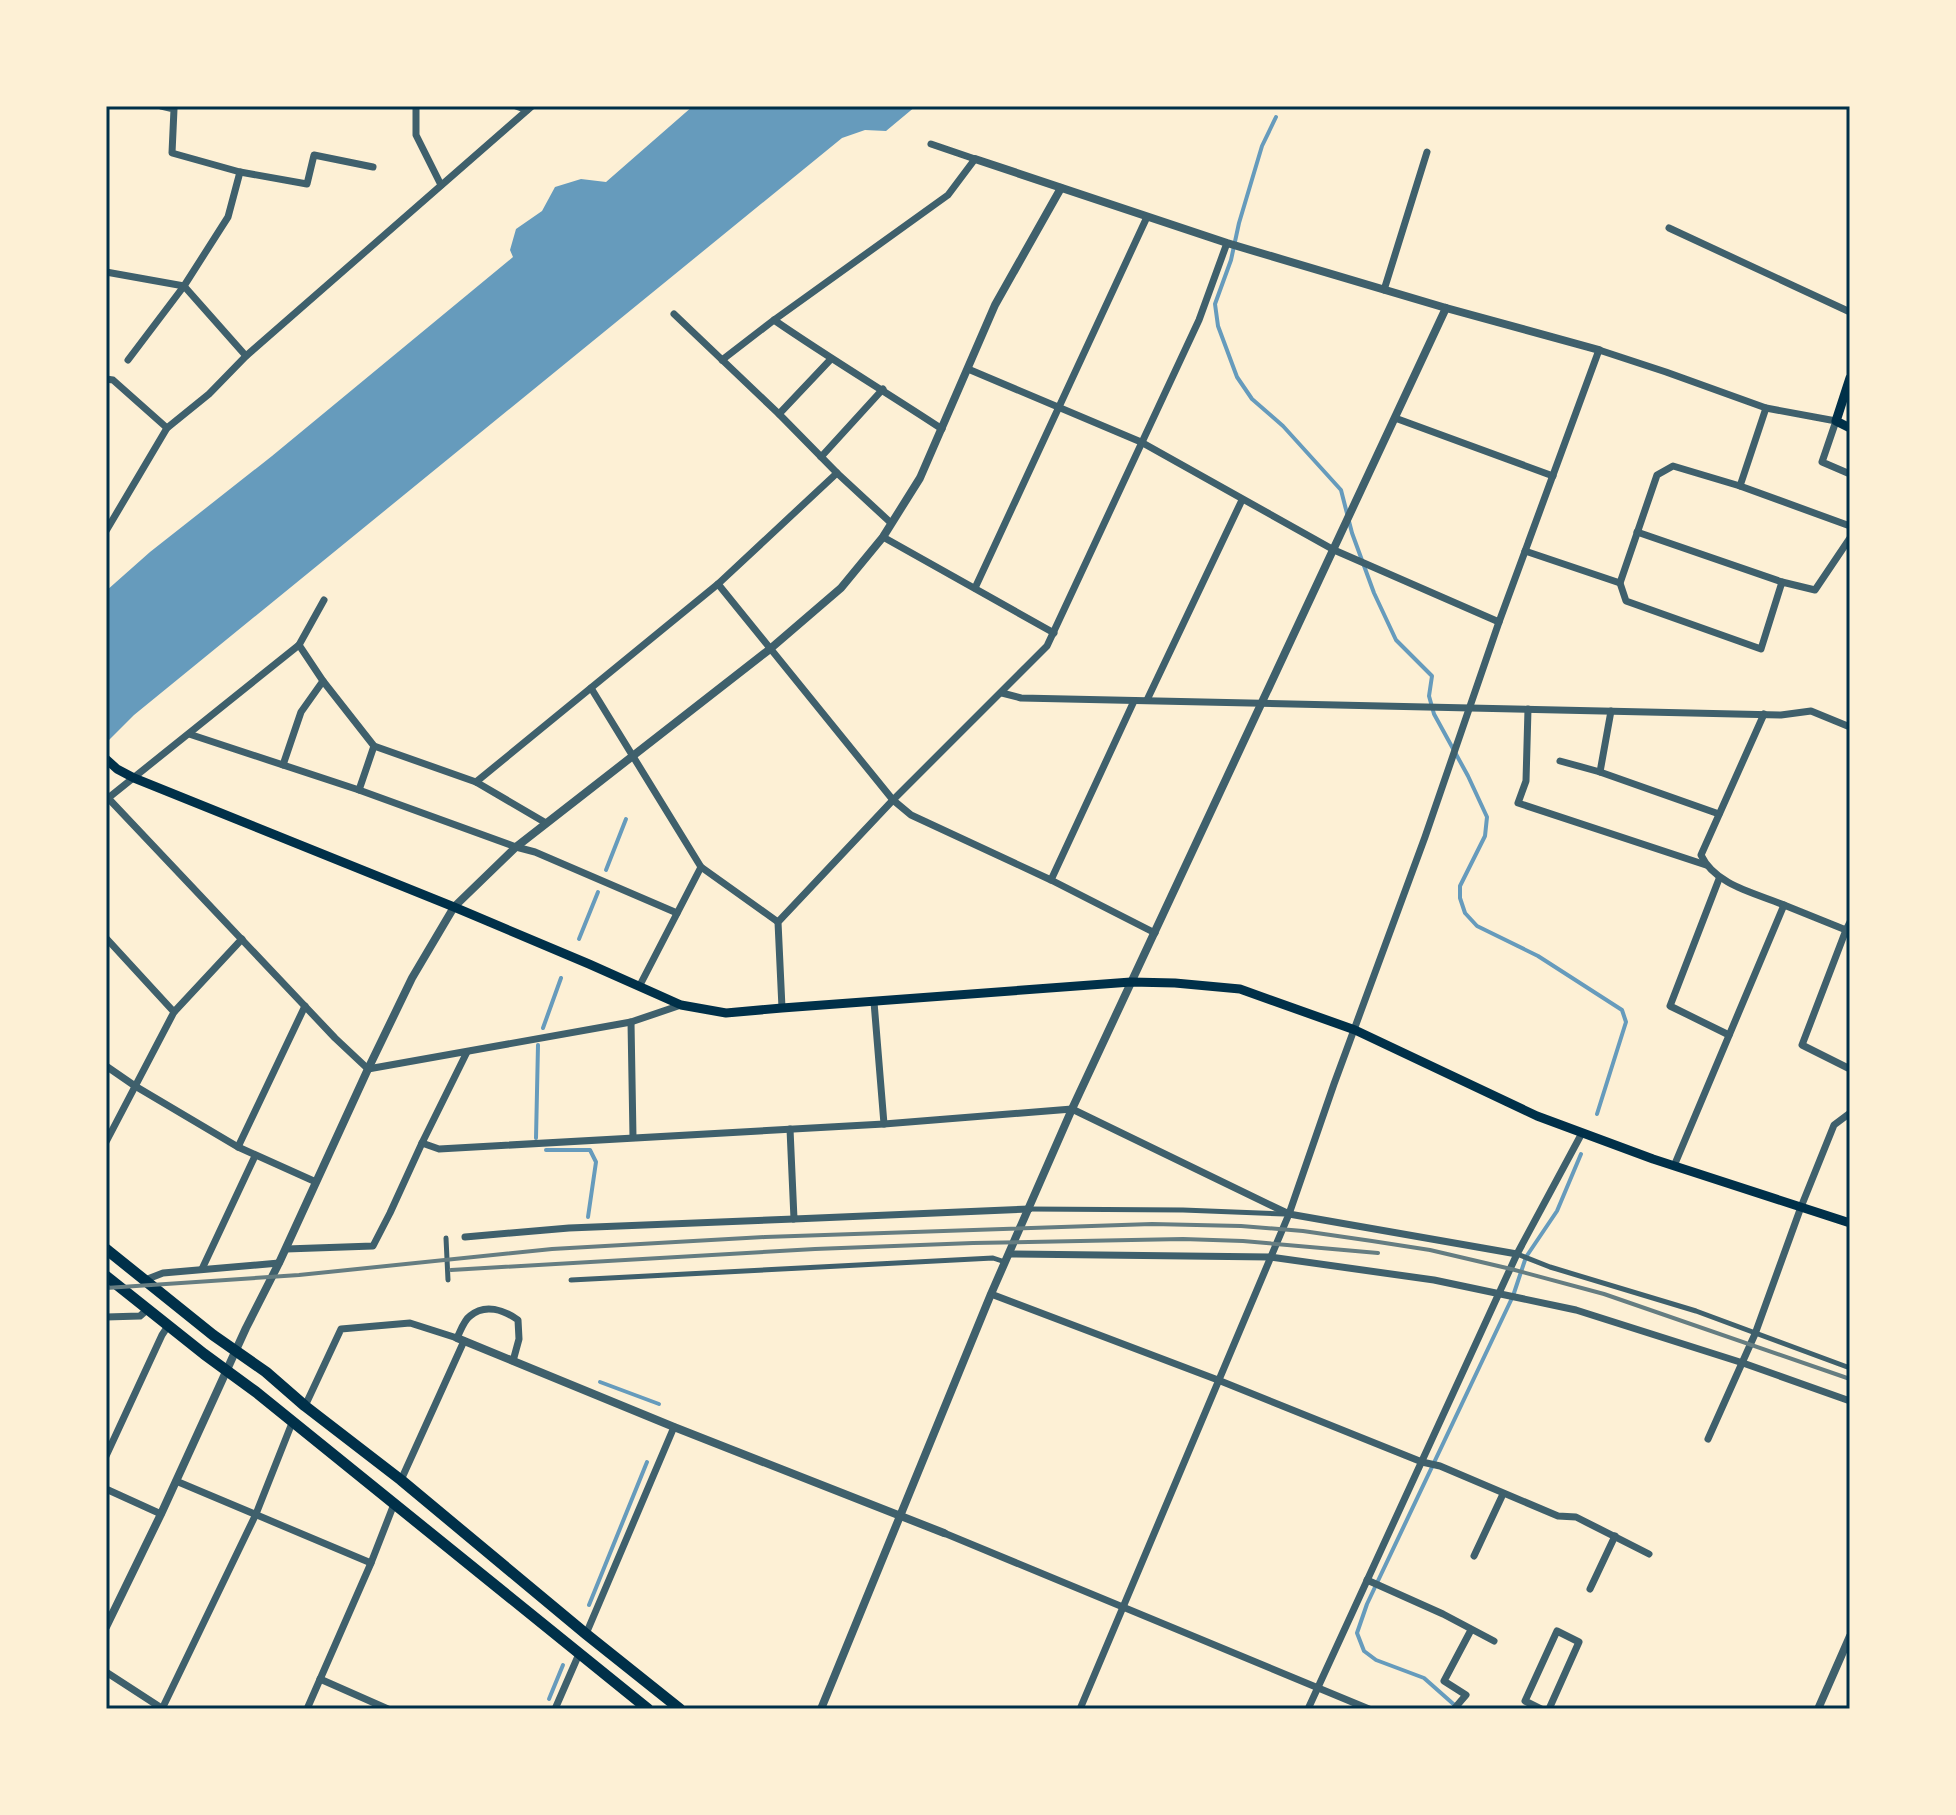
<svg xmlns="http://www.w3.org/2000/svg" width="1956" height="1815" font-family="'Sofia Sans Condensed',sans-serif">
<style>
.water{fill:#669bbc}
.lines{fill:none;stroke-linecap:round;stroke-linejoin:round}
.stream{stroke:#669bbc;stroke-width:4}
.pedestrian{stroke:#3f606c;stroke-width:5}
.minor{stroke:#3f606c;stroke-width:7}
.tertiary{stroke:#3f606c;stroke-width:8}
.secondary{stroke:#003049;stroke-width:9}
.trunk{stroke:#003049;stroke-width:11}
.rail{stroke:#657d81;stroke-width:4}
.neatline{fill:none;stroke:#003049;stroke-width:3}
</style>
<rect width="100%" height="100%" fill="#fdf0d5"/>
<path class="water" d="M 693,106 L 916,106 L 886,131 L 865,130 L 842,138 L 134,715 L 106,743 L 106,591 L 150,552 L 272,456 L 513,257 L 510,250 L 516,229 L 542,211 L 555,187 L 581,179 L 606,182 Z"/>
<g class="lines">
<g class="stream">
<path d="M 1276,117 L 1262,146 L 1239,223 L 1231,260 L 1215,304 L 1218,326 L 1237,377 L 1252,399 L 1283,426 L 1341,490 L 1352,533 L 1374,593 L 1396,640 L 1432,676 L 1429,696 L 1434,714 L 1468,776 L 1487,817 L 1485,836 L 1460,886 L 1460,898 L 1465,913 L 1477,926 L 1538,956 L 1622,1010 L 1626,1022 L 1597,1114"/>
<path d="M 606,870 L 626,819"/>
<path d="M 579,939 L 598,892"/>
<path d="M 543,1028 L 561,978"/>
<path d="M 536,1138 L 538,1045"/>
<path d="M 546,1150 L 590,1150 L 596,1162 L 588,1217"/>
<path d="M 600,1382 L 659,1404"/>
<path d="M 589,1605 L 647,1462"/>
<path d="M 549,1699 L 563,1665"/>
<path d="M 1459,1709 L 1424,1678 L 1376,1660 L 1364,1651 L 1357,1633 L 1367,1604 L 1513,1296 L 1526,1257 L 1557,1211 L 1581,1154"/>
</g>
<g class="pedestrian">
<path d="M 1029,1209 L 1183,1210 L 1284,1214"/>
<path d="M 446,1238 L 448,1280"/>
<path d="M 1517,1254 L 1550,1267 L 1696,1311 L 1850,1368"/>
<path d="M 571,1280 L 993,1258 L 1005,1262"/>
</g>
<g class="minor">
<path d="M 161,106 L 174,109 L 172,153 L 240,172 L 307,184 L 314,155 L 373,167"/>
<path d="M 416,106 L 416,135 L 441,185"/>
<path d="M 516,106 L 527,110"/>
<path d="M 1669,228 L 1850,312"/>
<path d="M 106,272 L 184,286 L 246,356"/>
<path d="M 1384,290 L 1427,152"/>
<path d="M 674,314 L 779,414 L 837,473 L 891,523"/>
<path d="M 774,320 C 829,358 886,392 942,429"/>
<path d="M 128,360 L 184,286 L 228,217 L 240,172"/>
<path d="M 722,360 L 774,320 L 948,195 L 975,159 L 931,144"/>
<path d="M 968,369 L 1141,442 L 1334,550 L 1499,622"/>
<path d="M 106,379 L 113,380 L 167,428"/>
<path d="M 1766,408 L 1740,486 L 1850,526"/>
<path d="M 779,414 L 831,359"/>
<path d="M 1395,418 L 1553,476"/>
<path d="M 821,457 L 883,389"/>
<path d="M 106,531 L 167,428 L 209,394 L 246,356 L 532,106"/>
<path d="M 1637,532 L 1782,582"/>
<path d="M 883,537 L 1054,633"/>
<path d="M 1525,551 L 1620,583 L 1626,601 L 1761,649 L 1782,582 L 1815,590 L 1850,538"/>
<path d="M 1620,583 L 1657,475 L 1673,466 L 1740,486"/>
<path d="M 718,584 L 893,800 L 911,815 L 1051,880 L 1155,933"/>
<path d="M 975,588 L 1147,217"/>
<path d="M 299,645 L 323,681 L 374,746 L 476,782 L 546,823"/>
<path d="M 591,688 L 701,867 L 778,922"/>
<path d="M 1002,693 L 1021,698 L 1781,715 L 1811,711 L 1850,727"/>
<path d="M 1147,700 L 1242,500"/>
<path d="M 1528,709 L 1526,781 L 1518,803 L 1706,865"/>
<path d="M 1764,714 L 1701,855 C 1715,885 1755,893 1784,905"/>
<path d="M 189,734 L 359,790 L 516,847 L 535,852 L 677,913"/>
<path d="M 1560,761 L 1600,772 L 1719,814"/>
<path d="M 283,765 L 301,712 L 323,681"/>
<path d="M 1600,772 L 1611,711"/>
<path d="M 476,782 L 718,584 L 837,473"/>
<path d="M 359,790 L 374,746"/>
<path d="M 108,798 L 335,1038 L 368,1069 L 631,1022 L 681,1005"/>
<path d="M 107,799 L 299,645 L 324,600"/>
<path d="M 1719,879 L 1670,1006 L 1729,1035"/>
<path d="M 1051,880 L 1134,701"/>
<path d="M 1846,930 L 1802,1045 L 1850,1069"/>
<path d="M 106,938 L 174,1012"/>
<path d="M 640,985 L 701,867"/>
<path d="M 874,1002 L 884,1124"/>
<path d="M 782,1008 L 778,922 L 893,800 L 1047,646 L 1199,320 L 1227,243"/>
<path d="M 631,1022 L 633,1137"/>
<path d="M 106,1066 L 135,1086 L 238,1147 L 316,1182"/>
<path d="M 790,1129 L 794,1219 L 1029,1209"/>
<path d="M 106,1142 L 174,1012 L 242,939"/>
<path d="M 422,1143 L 439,1149 L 884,1124 L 1072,1109 L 1289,1214 L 1517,1254 L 1582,1133"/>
<path d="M 238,1147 L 305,1006"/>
<path d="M 1674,1166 L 1784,905 L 1846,930 L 1850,922"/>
<path d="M 465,1237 L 569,1228 L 794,1219"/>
<path d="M 286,1249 L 373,1246 L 390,1213 L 422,1143 L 467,1052"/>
<path d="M 1009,1254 L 1270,1257 L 1434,1280 L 1576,1310 L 1743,1363 L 1850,1401"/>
<path d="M 202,1269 L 255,1156"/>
<path d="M 145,1280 L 163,1273 L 279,1263"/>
<path d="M 991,1294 L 1218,1380 L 1422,1462 L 1440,1466 L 1558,1516 L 1576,1517 L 1649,1554"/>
<path d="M 106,1317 L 140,1316 L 148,1309"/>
<path d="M 305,1406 L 341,1329 L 410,1323 L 457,1338 C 460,1332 464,1320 470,1316 C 485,1303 504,1310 518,1320 L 519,1339 L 513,1361"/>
<path d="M 1708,1439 L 1755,1334 L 1801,1207 L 1834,1125 L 1850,1113"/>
<path d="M 106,1456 L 162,1335 L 168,1326"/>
<path d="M 401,1480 L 464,1341"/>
<path d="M 176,1481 L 371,1563"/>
<path d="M 106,1489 L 161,1514"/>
<path d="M 944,1533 L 1369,1709"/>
<path d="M 1474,1556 L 1503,1494"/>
<path d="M 1367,1580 L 1443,1614 L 1494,1641"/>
<path d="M 1590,1589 L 1615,1536"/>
<path d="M 586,1634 L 674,1427"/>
<path d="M 106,1672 L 163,1709"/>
<path d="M 320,1679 L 388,1709"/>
<path d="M 162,1709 L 256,1514 L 292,1423"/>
<path d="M 307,1709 L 371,1563 L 394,1504"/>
<path d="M 555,1709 L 579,1654"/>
<path d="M 1080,1709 L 1289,1214 L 1334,1084 L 1425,837 L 1499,622 L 1599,350 L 1666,372 L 1766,408 L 1836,421 L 1822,462 L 1850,474"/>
<path d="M 1308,1709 L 1517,1254"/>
<path d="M 1454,1709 L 1466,1695 L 1444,1681 L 1471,1630"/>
<path d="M 1541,1709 L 1525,1701 L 1557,1631 L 1579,1642 L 1549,1709"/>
</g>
<g class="tertiary">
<path d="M 975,159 L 1227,243 L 1446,308 L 1599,350"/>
<path d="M 457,1338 L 674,1427 L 944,1533"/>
<path d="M 106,1627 L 161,1514 L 246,1328 L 279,1263 L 368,1069 L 412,978 L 454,907 L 516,847 L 770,649 L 841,588 L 883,537 L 920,478 L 995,305 L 1061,188"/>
<path d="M 821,1709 L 991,1294 L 1072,1109 L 1446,308"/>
<path d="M 1818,1709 L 1850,1636"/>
</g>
<g class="secondary">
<path d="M 1850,378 L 1836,421 L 1850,428"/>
<path d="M 106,759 L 117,769 L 134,778 L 454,907 L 589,964 L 681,1005 L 726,1013 L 782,1008 L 1131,982 L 1175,983 L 1240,989 L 1355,1030 L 1537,1116 L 1653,1159 L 1850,1223"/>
</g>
<g class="trunk">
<path d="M 106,1249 L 213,1335 L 266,1372 L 305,1406 L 401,1480 L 586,1634 L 680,1709"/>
<path d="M 106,1276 L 204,1354 L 256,1392 L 648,1709"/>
</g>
<g class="rail">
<path d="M 451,1270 L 815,1249 L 973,1243 L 1183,1239 L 1243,1241 L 1378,1253"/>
<path d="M 106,1288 L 299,1275 L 552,1249 L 765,1237 L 1152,1224 L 1241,1226 L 1303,1231 L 1372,1241 L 1430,1250 L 1511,1269 L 1604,1294 L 1850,1379"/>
</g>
</g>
<rect width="1956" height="1815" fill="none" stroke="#fdf0d5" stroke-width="216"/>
<rect x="108" y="108" width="1740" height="1599" class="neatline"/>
</svg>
